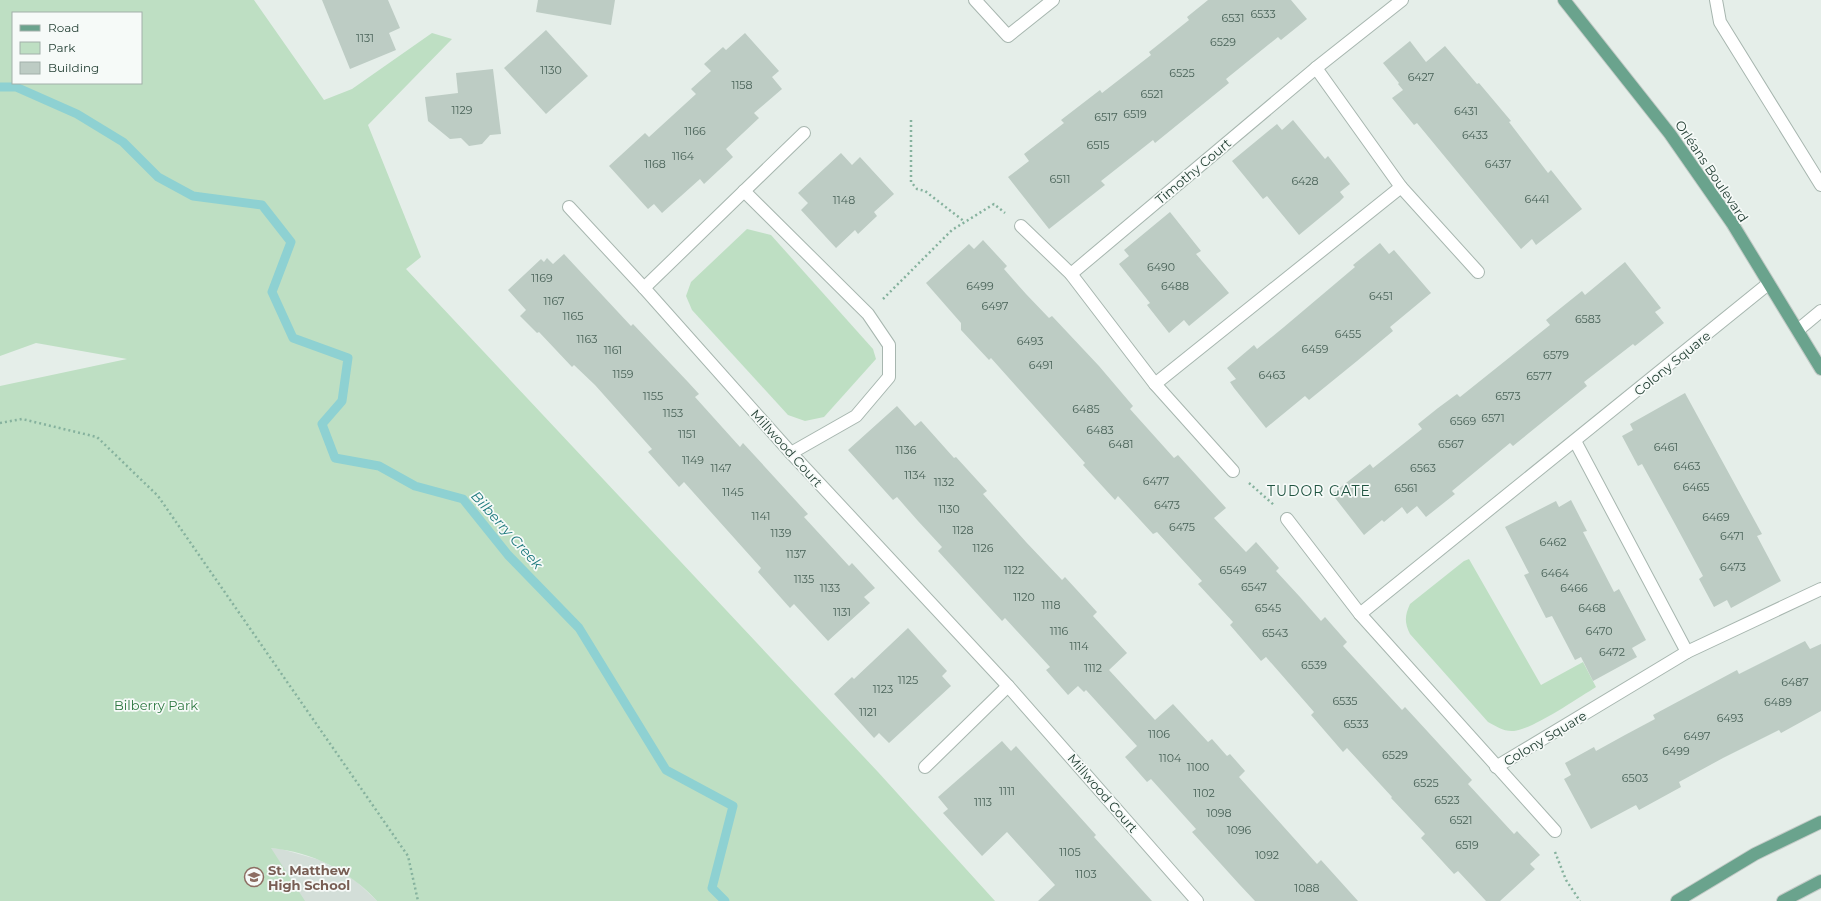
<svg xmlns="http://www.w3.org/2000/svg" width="1821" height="901" font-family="Montserrat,sans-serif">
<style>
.built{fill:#d3ded8}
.green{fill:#bedfc3;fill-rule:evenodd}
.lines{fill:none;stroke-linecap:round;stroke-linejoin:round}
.stream{stroke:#8ed1d2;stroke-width:9}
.building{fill:#bdccc4}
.minor-casing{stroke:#a7b6af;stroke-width:14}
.major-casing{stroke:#c2cac6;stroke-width:14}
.path{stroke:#86b29e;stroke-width:2.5;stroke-dasharray:2 3;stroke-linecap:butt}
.minor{stroke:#fff;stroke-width:12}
.major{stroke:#6aa38d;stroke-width:12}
.labels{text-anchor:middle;stroke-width:3.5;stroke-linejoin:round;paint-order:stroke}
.number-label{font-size:11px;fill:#4a6359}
.street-label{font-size:13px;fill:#244035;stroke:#f6faf8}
.park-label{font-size:13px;fill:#2e7841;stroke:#f6faf8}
.education-label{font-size:13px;font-weight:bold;fill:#785e54;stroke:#f6faf8;text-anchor:start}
.neighbourhood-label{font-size:14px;letter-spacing:1px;fill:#1f5340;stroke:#f6faf8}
.water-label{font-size:14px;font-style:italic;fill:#1d797d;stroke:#f6faf8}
</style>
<rect width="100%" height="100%" fill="#e5eee9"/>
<path class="built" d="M 260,847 L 281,849 L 320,860 L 339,870 L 356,881 L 377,901 L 130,901 Z"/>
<g class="green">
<path d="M 0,0 L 254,0 L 324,100 L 352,89 L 432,33 L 452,39 L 368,125 L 421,257 L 406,269 L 878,772 L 995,901 L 377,901 C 350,871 312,852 271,848 L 305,901 L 0,901 L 0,386 L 127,359 L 36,343 L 0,356 ZM 13,13 L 141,13 L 141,83 L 13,83 Z"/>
<path d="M 747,229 L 771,235 L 873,349 L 876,359 L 824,417 L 805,421 L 788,415 L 692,310 L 686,296 L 691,282 Z"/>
<path d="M 1469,559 L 1541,685 L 1583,662 L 1596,687 C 1578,698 1533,729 1514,731 C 1504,732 1496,726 1488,722 L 1410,634 C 1404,622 1405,615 1410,604 L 1464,561 Z"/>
</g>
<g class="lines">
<path class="stream" d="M 0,87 L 16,87 L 77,114 L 123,142 L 158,177 L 193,196 L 262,205 L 291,242 L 272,292 L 293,338 L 348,358 L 342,401 L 322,424 L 335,458 L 379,466 L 415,486 L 463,499 L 508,555 L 579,628 L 666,770 L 733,806 L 712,888 L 725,901"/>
</g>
<g class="building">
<path d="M 322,0 L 388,0 L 400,28 L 389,33 L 396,50 L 350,69 Z"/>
<path d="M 538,0 L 615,0 L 611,25 L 536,12 Z"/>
<path d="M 1208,0 L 1291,0 L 1307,19 L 1281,40 L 1278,37 L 1226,79 L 1229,83 L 1155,143 L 1153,140 L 1101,181 L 1105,185 L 1049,229 L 1008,177 L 1029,161 L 1024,154 L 1064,123 L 1061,120 L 1100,90 L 1102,93 L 1151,55 L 1149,52 L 1189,20 L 1187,17 Z"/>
<path d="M 546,30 L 588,76 L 546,114 L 504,68 Z"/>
<path d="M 745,33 L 779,71 L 772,77 L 782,89 L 754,113 L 759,118 L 726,149 L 733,157 L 704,184 L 700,179 L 662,213 L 654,204 L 648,209 L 609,166 L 645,133 L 649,137 L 696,94 L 691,89 L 711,71 L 704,64 L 723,47 L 726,50 Z"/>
<path d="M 1410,41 L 1426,62 L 1445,46 L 1477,84 L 1479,83 L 1511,121 L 1509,122 L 1548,173 L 1551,170 L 1582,209 L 1536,245 L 1532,239 L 1521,249 L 1417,123 L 1414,125 L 1392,98 L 1403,90 L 1398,84 L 1399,83 L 1383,63 Z"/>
<path d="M 493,69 L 501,134 L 490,135 L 482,144 L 469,146 L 461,138 L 450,139 L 428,121 L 425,97 L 458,93 L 456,73 Z"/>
<path d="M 1293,120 L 1325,159 L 1328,156 L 1350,184 L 1340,192 L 1344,197 L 1339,202 L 1299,235 L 1267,196 L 1263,199 L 1232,161 L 1277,124 L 1282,130 Z"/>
<path d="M 841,153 L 852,165 L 860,157 L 894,194 L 874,212 L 877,216 L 858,234 L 855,230 L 836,248 L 801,210 L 808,203 L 798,193 Z"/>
<path d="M 1170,212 L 1201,251 L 1196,254 L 1229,293 L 1189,326 L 1184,320 L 1169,333 L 1147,305 L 1150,303 L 1119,264 L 1129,256 L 1124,250 Z"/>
<path d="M 983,240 L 1007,266 L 1004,269 L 1026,294 L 1049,318 L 1052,316 L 1099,366 L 1133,406 L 1130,409 L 1174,458 L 1178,455 L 1226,508 L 1214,518 L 1246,552 L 1256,542 L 1279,568 L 1276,571 L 1300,597 L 1321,621 L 1325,617 L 1347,642 L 1343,646 L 1402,710 L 1405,707 L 1417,720 L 1472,780 L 1468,784 L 1514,834 L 1517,831 L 1540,855 L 1530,864 L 1535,869 L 1500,901 L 1486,901 L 1458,871 L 1454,874 L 1421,838 L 1425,834 L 1391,798 L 1392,797 L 1347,748 L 1343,752 L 1311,715 L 1314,712 L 1266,657 L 1261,661 L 1230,625 L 1233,622 L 1198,584 L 1202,581 L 1157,532 L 1153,534 L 1118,496 L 1115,500 L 1083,465 L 1085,463 L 991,358 L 989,360 L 961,330 L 961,323 L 926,283 L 969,244 L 974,249 Z"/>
<path d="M 1380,243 L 1389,254 L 1394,250 L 1431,293 L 1390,327 L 1393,331 L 1357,361 L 1309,400 L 1305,396 L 1266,428 L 1234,388 L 1230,382 L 1236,379 L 1227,368 L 1254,345 L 1257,349 L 1284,327 L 1355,267 L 1353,265 Z"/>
<path d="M 564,254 L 631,326 L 633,324 L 688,382 L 699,394 L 695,397 L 740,447 L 743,443 L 755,456 L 808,514 L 804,517 L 849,566 L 852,563 L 875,588 L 864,597 L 870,603 L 828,641 L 794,604 L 790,608 L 758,572 L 761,568 L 684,482 L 679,487 L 648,452 L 652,449 L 595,385 L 574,365 L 572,367 L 539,332 L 537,333 L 520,316 L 526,310 L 508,290 L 541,259 L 544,262 L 547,258 L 553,264 Z"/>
<path d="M 1625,262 L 1661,308 L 1655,312 L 1664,323 L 1635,346 L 1633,344 L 1584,382 L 1587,386 L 1513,446 L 1510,443 L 1452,491 L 1455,494 L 1426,517 L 1417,506 L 1407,514 L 1402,507 L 1384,522 L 1382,520 L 1364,535 L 1332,494 L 1370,464 L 1373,468 L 1422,429 L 1418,424 L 1438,408 L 1457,394 L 1460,397 L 1550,325 L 1546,320 L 1562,307 L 1582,291 L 1585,295 Z"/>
<path d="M 1685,393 L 1762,534 L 1757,536 L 1781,581 L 1731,608 L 1727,600 L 1714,607 L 1699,579 L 1703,576 L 1675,524 L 1642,464 L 1638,466 L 1622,436 L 1633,430 L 1630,424 Z"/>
<path d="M 897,406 L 915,426 L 921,421 L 954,458 L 956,457 L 987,491 L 983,494 L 1026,542 L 1062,580 L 1065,577 L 1097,612 L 1093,616 L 1127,653 L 1109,670 L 1155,720 L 1173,704 L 1208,742 L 1212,739 L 1227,756 L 1230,754 L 1245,771 L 1239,777 L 1317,864 L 1321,860 L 1358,901 L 1255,901 L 1239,884 L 1192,832 L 1196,829 L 1151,779 L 1147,782 L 1125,757 L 1137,746 L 1086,690 L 1084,692 L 1078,686 L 1068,695 L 1046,670 L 1050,667 L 1005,618 L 1002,621 L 938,551 L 942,547 L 918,521 L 897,497 L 893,500 L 848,450 Z"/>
<path d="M 1571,500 L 1587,531 L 1583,532 L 1599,563 L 1614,592 L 1619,589 L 1646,640 L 1632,648 L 1637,657 L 1593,681 L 1581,657 L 1575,660 L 1552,616 L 1546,618 L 1524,575 L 1529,573 L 1505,527 L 1556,501 L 1559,507 Z"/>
<path d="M 908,628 L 947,671 L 942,676 L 951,686 L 889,743 L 879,733 L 874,738 L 834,694 L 852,677 L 854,679 Z"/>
<path d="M 1805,641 L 1810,649 L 1821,644 L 1821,711 L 1781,733 L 1779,730 L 1723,758 L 1679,782 L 1681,787 L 1639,810 L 1636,805 L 1591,829 L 1564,779 L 1571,775 L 1565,763 L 1594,747 L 1596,751 L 1625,735 L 1655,719 L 1653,715 L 1737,670 L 1739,674 Z"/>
<path d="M 1002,741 L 1011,751 L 1016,746 L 1096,835 L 1094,837 L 1152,901 L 1038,901 L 1055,885 L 1007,832 L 982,856 L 943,813 L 948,809 L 938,797 Z"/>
</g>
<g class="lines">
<g class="minor-casing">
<g id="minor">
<path d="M 975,0 L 1008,36 L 1053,0"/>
<path d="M 1716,0 L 1720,22 L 1821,185"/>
<path d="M 1316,68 L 1401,187"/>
<path d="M 744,191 L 868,314 L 889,345 L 889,377 L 856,416 L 791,453"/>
<path d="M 569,207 L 645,289 L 791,453 L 1008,686 L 1197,901"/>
<path d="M 1021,226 L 1071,274 L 1155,384 L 1233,471"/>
<path d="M 1071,274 L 1316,68 L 1402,0"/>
<path d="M 644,288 L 804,133"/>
<path d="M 1798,330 L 1821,311"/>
<path d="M 1155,384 L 1401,187 L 1478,272"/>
<path d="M 1287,519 L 1360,614 L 1555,831"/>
<path d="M 1360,614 L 1768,284"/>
<path d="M 1687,652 L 1821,589"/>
<path d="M 925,767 L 1008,686"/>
<path d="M 1496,767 L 1687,652 L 1575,441"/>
</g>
</g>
<g class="major-casing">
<g id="major">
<path d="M 1564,0 L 1670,134 L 1732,223 L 1821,369"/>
<path d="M 1677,901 L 1755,854 L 1821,822"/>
<path d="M 1783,901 L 1821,881"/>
</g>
</g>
<g class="path">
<path d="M 911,120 L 911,182 L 917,189 L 925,191 L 965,222"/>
<path d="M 883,299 L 952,230 L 994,204 L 1005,213"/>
<path d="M 0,423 L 22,419 L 97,437 L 158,496 L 408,856 L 418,901"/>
<path d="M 1249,483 L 1274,505"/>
<path d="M 1555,852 L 1566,880 L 1580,901"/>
</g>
<use href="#minor" class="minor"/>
<use href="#major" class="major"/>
</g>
<defs>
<g id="school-ring" transform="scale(1)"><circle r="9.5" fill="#f6faf8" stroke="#8d6e63" stroke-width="1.5"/><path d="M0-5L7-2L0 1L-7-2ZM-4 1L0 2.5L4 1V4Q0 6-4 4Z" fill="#8d6e63"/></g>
</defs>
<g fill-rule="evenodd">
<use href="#school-ring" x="254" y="877"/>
</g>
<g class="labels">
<g class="number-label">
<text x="1263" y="18">6533</text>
<text x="1233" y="22">6531</text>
<text x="365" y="42">1131</text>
<text x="1223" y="46">6529</text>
<text x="551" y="74">1130</text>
<text x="1182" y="77">6525</text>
<text x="1421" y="81">6427</text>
<text x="742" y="89">1158</text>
<text x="1152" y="98">6521</text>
<text x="462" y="114">1129</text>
<text x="1466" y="115">6431</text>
<text x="1135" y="118">6519</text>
<text x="1106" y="121">6517</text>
<text x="695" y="135">1166</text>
<text x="1475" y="139">6433</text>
<text x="1098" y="149">6515</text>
<text x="683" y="160">1164</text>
<text x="655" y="168">1168</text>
<text x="1498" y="168">6437</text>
<text x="1060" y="183">6511</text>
<text x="1305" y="185">6428</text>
<text x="1537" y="203">6441</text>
<text x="844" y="204">1148</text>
<text x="1161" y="271">6490</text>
<text x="542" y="282">1169</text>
<text x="980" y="290">6499</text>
<text x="1175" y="290">6488</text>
<text x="1381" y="300">6451</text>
<text x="554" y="305">1167</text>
<text x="995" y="310">6497</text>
<text x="573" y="320">1165</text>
<text x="1588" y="323">6583</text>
<text x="1348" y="338">6455</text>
<text x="587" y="343">1163</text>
<text x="1030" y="345">6493</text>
<text x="1315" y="353">6459</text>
<text x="613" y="354">1161</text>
<text x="1556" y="359">6579</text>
<text x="1041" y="369">6491</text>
<text x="623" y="378">1159</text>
<text x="1272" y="379">6463</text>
<text x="1539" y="380">6577</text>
<text x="653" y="400">1155</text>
<text x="1508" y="400">6573</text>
<text x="1086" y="413">6485</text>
<text x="673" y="417">1153</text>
<text x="1493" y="422">6571</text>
<text x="1463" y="425">6569</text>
<text x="1100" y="434">6483</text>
<text x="687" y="438">1151</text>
<text x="1121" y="448">6481</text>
<text x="1451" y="448">6567</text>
<text x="1666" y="451">6461</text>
<text x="906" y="454">1136</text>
<text x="693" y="464">1149</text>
<text x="1687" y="470">6463</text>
<text x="721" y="472">1147</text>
<text x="1423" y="472">6563</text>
<text x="915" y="479">1134</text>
<text x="1156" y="485">6477</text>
<text x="944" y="486">1132</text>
<text x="1696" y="491">6465</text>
<text x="1406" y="492">6561</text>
<text x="733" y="496">1145</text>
<text x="1167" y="509">6473</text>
<text x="949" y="513">1130</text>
<text x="761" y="520">1141</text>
<text x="1716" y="521">6469</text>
<text x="1182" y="531">6475</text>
<text x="963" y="534">1128</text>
<text x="781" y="537">1139</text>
<text x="1732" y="540">6471</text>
<text x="1553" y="546">6462</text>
<text x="983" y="552">1126</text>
<text x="796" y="558">1137</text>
<text x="1733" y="571">6473</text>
<text x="1014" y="574">1122</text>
<text x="1233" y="574">6549</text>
<text x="1555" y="577">6464</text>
<text x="804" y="583">1135</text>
<text x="1254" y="591">6547</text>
<text x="830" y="592">1133</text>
<text x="1574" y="592">6466</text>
<text x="1024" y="601">1120</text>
<text x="1051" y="609">1118</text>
<text x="1268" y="612">6545</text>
<text x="1592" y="612">6468</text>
<text x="842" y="616">1131</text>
<text x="1059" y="635">1116</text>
<text x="1599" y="635">6470</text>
<text x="1275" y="637">6543</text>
<text x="1079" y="650">1114</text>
<text x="1612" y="656">6472</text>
<text x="1314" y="669">6539</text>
<text x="1093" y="672">1112</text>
<text x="908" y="684">1125</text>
<text x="1795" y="686">6487</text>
<text x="883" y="693">1123</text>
<text x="1345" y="705">6535</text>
<text x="1778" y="706">6489</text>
<text x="868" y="716">1121</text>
<text x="1730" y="722">6493</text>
<text x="1356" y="728">6533</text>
<text x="1159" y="738">1106</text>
<text x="1697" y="740">6497</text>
<text x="1676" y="755">6499</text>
<text x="1395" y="759">6529</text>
<text x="1170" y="762">1104</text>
<text x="1198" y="771">1100</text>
<text x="1635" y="782">6503</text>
<text x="1426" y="787">6525</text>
<text x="1007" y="795">1111</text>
<text x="1204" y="797">1102</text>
<text x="1447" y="804">6523</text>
<text x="983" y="806">1113</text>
<text x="1219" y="817">1098</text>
<text x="1461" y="824">6521</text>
<text x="1239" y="834">1096</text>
<text x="1467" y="849">6519</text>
<text x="1070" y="856">1105</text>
<text x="1267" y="859">1092</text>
<text x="1086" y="878">1103</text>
<text x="1307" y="892">1088</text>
</g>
<g class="street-label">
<text transform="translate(1193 171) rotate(-40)" y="5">Timothy Court</text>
<text transform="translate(1712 171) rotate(56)" y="5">Orléans Boulevard</text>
<text transform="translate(1672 363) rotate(-39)" y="5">Colony Square</text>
<text transform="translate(787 448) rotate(48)" y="5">Millwood Court</text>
<text transform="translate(1545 738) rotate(-31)" y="5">Colony Square</text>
<text transform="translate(1103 793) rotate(49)" y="5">Millwood Court</text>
</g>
<g class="park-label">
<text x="156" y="710">Bilberry Park</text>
</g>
<g class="education-label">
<text x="268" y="875">St. Matthew<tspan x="268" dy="15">High School</tspan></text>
</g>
<g class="neighbourhood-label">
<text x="1319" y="496">TUDOR GATE</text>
</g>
<g class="water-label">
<text transform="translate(507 530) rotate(48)" y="5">Bilberry Creek</text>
</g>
</g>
<rect x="12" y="12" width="130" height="72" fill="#f6faf8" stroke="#a2b0aa"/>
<rect x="20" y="25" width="20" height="6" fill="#6aa38d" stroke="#a2b0aa"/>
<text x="48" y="32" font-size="12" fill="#244035">Road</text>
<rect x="20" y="42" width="20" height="12" fill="#bedfc3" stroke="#a2b0aa"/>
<text x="48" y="52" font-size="12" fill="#244035">Park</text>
<rect x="20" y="62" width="20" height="12" fill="#bdccc4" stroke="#a2b0aa"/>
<text x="48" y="72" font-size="12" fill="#244035">Building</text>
</svg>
